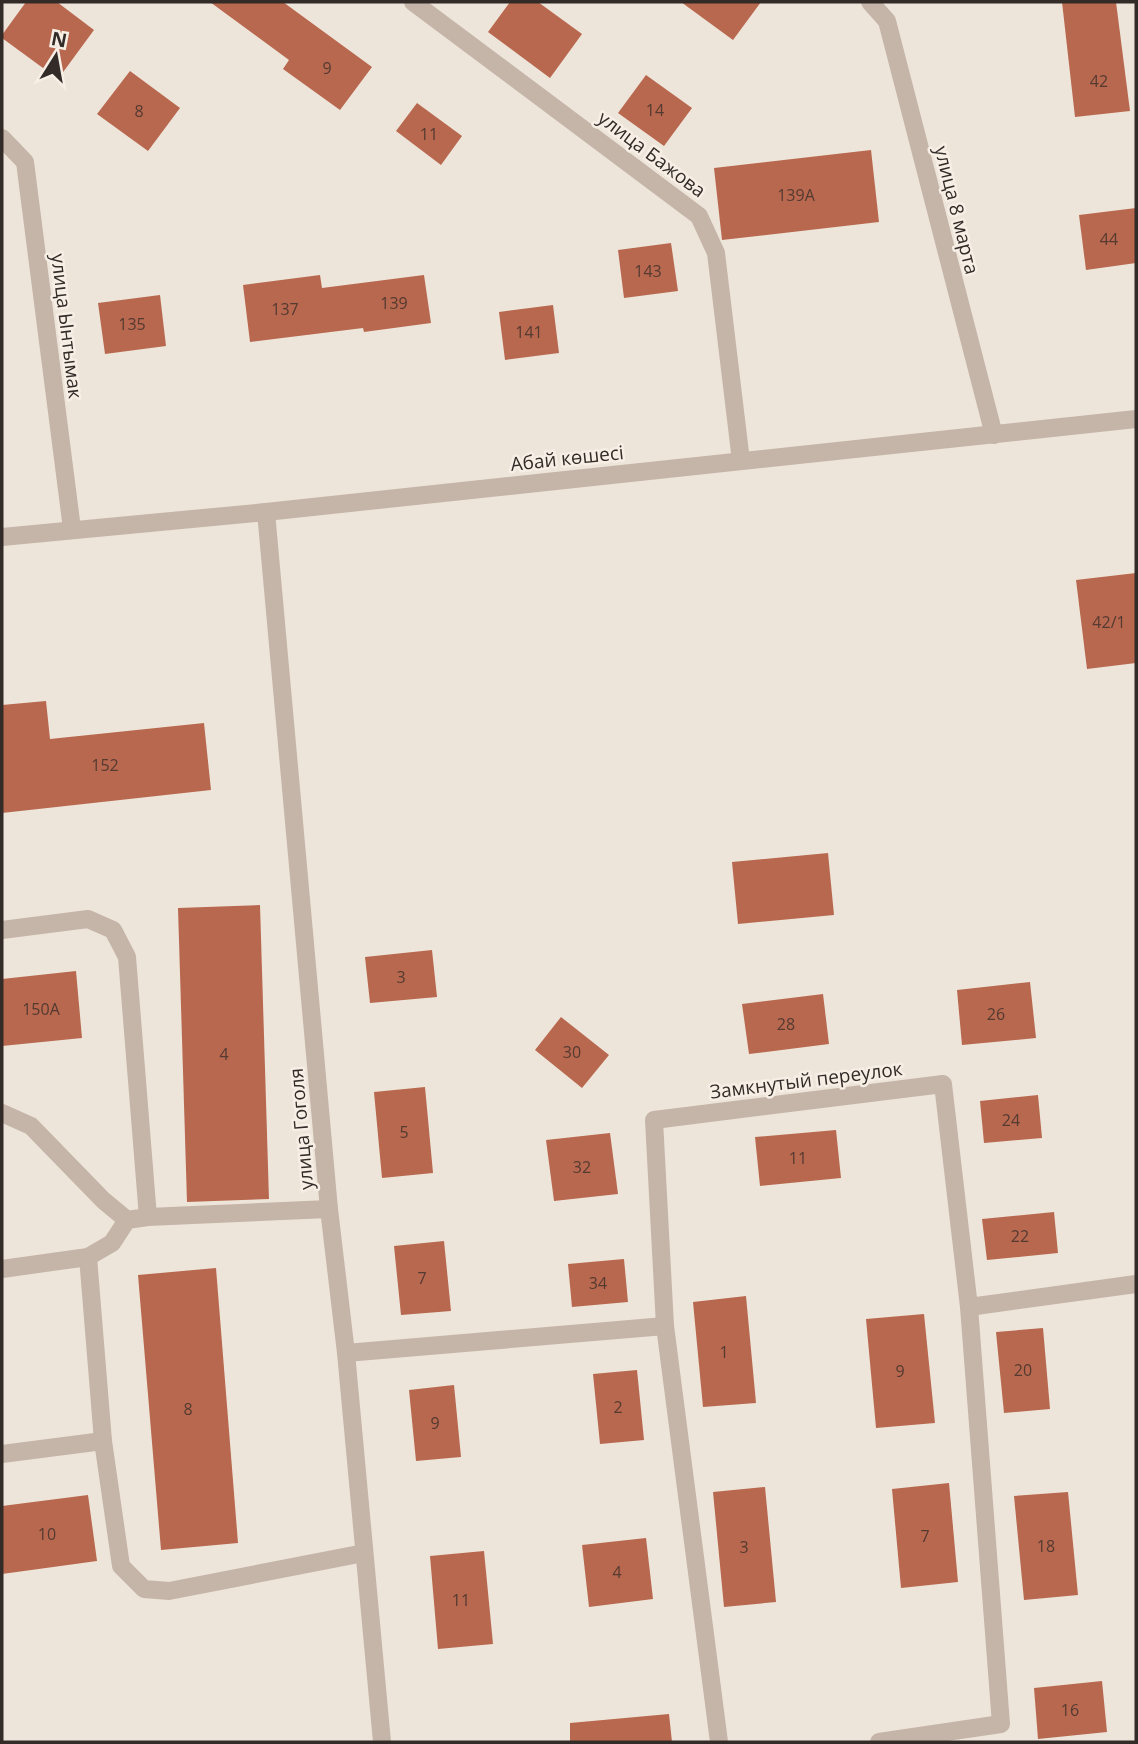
<svg xmlns="http://www.w3.org/2000/svg" width="1138" height="1744" font-family="'Open Sans',sans-serif">
<style>
.building{fill:#b8684e}
.lines{fill:none;stroke-linecap:round;stroke-linejoin:round}
.minor{stroke:#c5b5a8;stroke-width:18}
.labels{text-anchor:middle;stroke-width:5;stroke-linejoin:round;paint-order:stroke}
.number-label{font-size:16px;fill:#543a31}
.street-label{font-size:19px;fill:#322b27;stroke:#f7efe6}
</style>
<rect width="100%" height="100%" fill="#eee5da"/>
<g class="building">
<path d="M 26,2 L 57,2 L 94,30 L 58,79 L 2,38 L 2,35 Z"/>
<path d="M 210,2 L 283,2 L 372,67 L 340,110 L 283,69 L 289,60 Z"/>
<path d="M 510,2 L 538,2 L 582,34 L 550,78 L 488,32 Z"/>
<path d="M 681,2 L 761,2 L 733,40 Z"/>
<path d="M 1062,2 L 1116,2 L 1130,111 L 1075,117 Z"/>
<path d="M 130,71 L 180,108 L 148,151 L 97,114 Z"/>
<path d="M 646,75 L 692,108 L 664,146 L 618,113 Z"/>
<path d="M 417,103 L 462,136 L 441,165 L 396,131 Z"/>
<path d="M 871,150 L 879,222 L 722,240 L 714,168 Z"/>
<path d="M 1136,208 L 1136,263 L 1086,270 L 1079,215 Z"/>
<path d="M 671,243 L 678,291 L 624,298 L 618,250 Z"/>
<path d="M 320,275 L 322,288 L 424,275 L 431,323 L 364,332 L 363,328 L 250,342 L 243,285 Z"/>
<path d="M 160,295 L 166,346 L 105,354 L 98,303 Z"/>
<path d="M 553,305 L 559,353 L 505,360 L 499,312 Z"/>
<path d="M 1136,573 L 1136,663 L 1087,669 L 1076,580 Z"/>
<path d="M 46,701 L 50,739 L 204,723 L 211,790 L 2,813 L 2,705 Z"/>
<path d="M 828,853 L 834,915 L 738,924 L 732,862 Z"/>
<path d="M 260,905 L 269,1199 L 187,1202 L 178,908 Z"/>
<path d="M 432,950 L 437,997 L 370,1003 L 365,957 Z"/>
<path d="M 76,971 L 82,1038 L 2,1046 L 2,979 Z"/>
<path d="M 1030,982 L 1036,1038 L 962,1045 L 957,990 Z"/>
<path d="M 823,994 L 829,1044 L 749,1054 L 742,1004 Z"/>
<path d="M 561,1017 L 609,1055 L 582,1088 L 535,1050 Z"/>
<path d="M 425,1087 L 433,1173 L 382,1178 L 374,1092 Z"/>
<path d="M 1038,1095 L 1042,1138 L 984,1143 L 980,1101 Z"/>
<path d="M 836,1130 L 841,1178 L 760,1186 L 755,1137 Z"/>
<path d="M 610,1133 L 618,1194 L 554,1201 L 546,1140 Z"/>
<path d="M 1054,1212 L 1058,1253 L 987,1260 L 982,1219 Z"/>
<path d="M 444,1241 L 451,1311 L 401,1315 L 394,1246 Z"/>
<path d="M 624,1259 L 628,1302 L 572,1307 L 568,1264 Z"/>
<path d="M 216,1268 L 238,1543 L 161,1550 L 138,1275 Z"/>
<path d="M 746,1296 L 756,1403 L 703,1407 L 693,1302 Z"/>
<path d="M 924,1314 L 935,1423 L 876,1428 L 866,1319 Z"/>
<path d="M 1043,1328 L 1050,1409 L 1004,1413 L 996,1332 Z"/>
<path d="M 637,1370 L 644,1440 L 600,1444 L 593,1374 Z"/>
<path d="M 454,1385 L 461,1457 L 416,1461 L 409,1390 Z"/>
<path d="M 949,1483 L 958,1582 L 901,1588 L 892,1489 Z"/>
<path d="M 765,1487 L 776,1602 L 724,1607 L 713,1492 Z"/>
<path d="M 1068,1492 L 1078,1595 L 1024,1600 L 1014,1496 Z"/>
<path d="M 88,1495 L 97,1561 L 2,1574 L 2,1506 Z"/>
<path d="M 646,1538 L 653,1599 L 589,1607 L 582,1545 Z"/>
<path d="M 484,1551 L 493,1644 L 438,1649 L 430,1556 Z"/>
<path d="M 1102,1681 L 1107,1732 L 1038,1739 L 1034,1688 Z"/>
<path d="M 669,1714 L 672,1742 L 570,1742 L 570,1723 Z"/>
</g>
<g class="lines">
<g class="minor">
<path d="M 413,2 L 699,216 L 716,253 L 741,461"/>
<path d="M 870,2 L 887,21 L 994,435"/>
<path d="M 2,138 L 25,162 L 72,529"/>
<path d="M 266,512 L 329,1209 L 346,1353 L 382,1742"/>
<path d="M 2,537 L 266,512 L 1136,419"/>
<path d="M 2,930 L 88,919 L 113,930 L 127,957 L 148,1217"/>
<path d="M 2,1113 L 31,1126 L 103,1200 L 127,1220"/>
<path d="M 88,1257 L 103,1441 L 121,1566 L 144,1589 L 169,1591 L 364,1553"/>
<path d="M 2,1269 L 88,1257 L 112,1243 L 127,1220 L 148,1217 L 329,1209"/>
<path d="M 665,1326 L 719,1742"/>
<path d="M 346,1353 L 665,1326 L 654,1120 L 943,1084 L 969,1307 L 1136,1284"/>
<path d="M 2,1454 L 103,1441"/>
<path d="M 879,1742 L 1001,1724 L 969,1307"/>
</g>
</g>
<g class="labels">
<g class="number-label">
<text x="327" y="74">9</text>
<text x="1099" y="87">42</text>
<text x="655" y="116">14</text>
<text x="139" y="117">8</text>
<text x="429" y="140">11</text>
<text x="796" y="201">139А</text>
<text x="1109" y="245">44</text>
<text x="648" y="277">143</text>
<text x="394" y="309">139</text>
<text x="285" y="315">137</text>
<text x="132" y="330">135</text>
<text x="529" y="338">141</text>
<text x="1109" y="628">42/1</text>
<text x="105" y="771">152</text>
<text x="401" y="983">3</text>
<text x="41" y="1015">150А</text>
<text x="996" y="1020">26</text>
<text x="786" y="1030">28</text>
<text x="572" y="1058">30</text>
<text x="224" y="1060">4</text>
<text x="1011" y="1126">24</text>
<text x="404" y="1138">5</text>
<text x="798" y="1164">11</text>
<text x="582" y="1173">32</text>
<text x="1020" y="1242">22</text>
<text x="422" y="1284">7</text>
<text x="598" y="1289">34</text>
<text x="724" y="1358">1</text>
<text x="1023" y="1376">20</text>
<text x="900" y="1377">9</text>
<text x="618" y="1413">2</text>
<text x="188" y="1415">8</text>
<text x="435" y="1429">9</text>
<text x="47" y="1540">10</text>
<text x="925" y="1542">7</text>
<text x="1046" y="1552">18</text>
<text x="744" y="1553">3</text>
<text x="617" y="1578">4</text>
<text x="461" y="1606">11</text>
<text x="1070" y="1716">16</text>
</g>
<g class="street-label">
<text transform="translate(652 154) rotate(37)" y="7">улица Бажова</text>
<text transform="translate(957 210) rotate(76)" y="7">улица 8 марта</text>
<text transform="translate(67 326) rotate(83)" y="7">улица Ынтымак</text>
<text transform="translate(567 458) rotate(-6)" y="7">Абай көшесі</text>
<text transform="translate(806 1080) rotate(-7)" y="7">Замкнутый переулок</text>
<text transform="translate(301 1129) rotate(-95)" y="7">улица Гоголя</text>
</g>
</g>
<rect width="1138" height="1744" fill="none" stroke="#322b27" stroke-width="7"/>
<g transform="translate(56 56) rotate(11)" stroke="#f7efe6" stroke-width="5" paint-order="stroke">
<path d="M0-5L12 26L0 18L-12 26Z" fill="#322b27"/>
<text y="-10" font-size="19" font-weight="bold" text-anchor="middle" fill="#322b27">N</text>
</g>
</svg>
